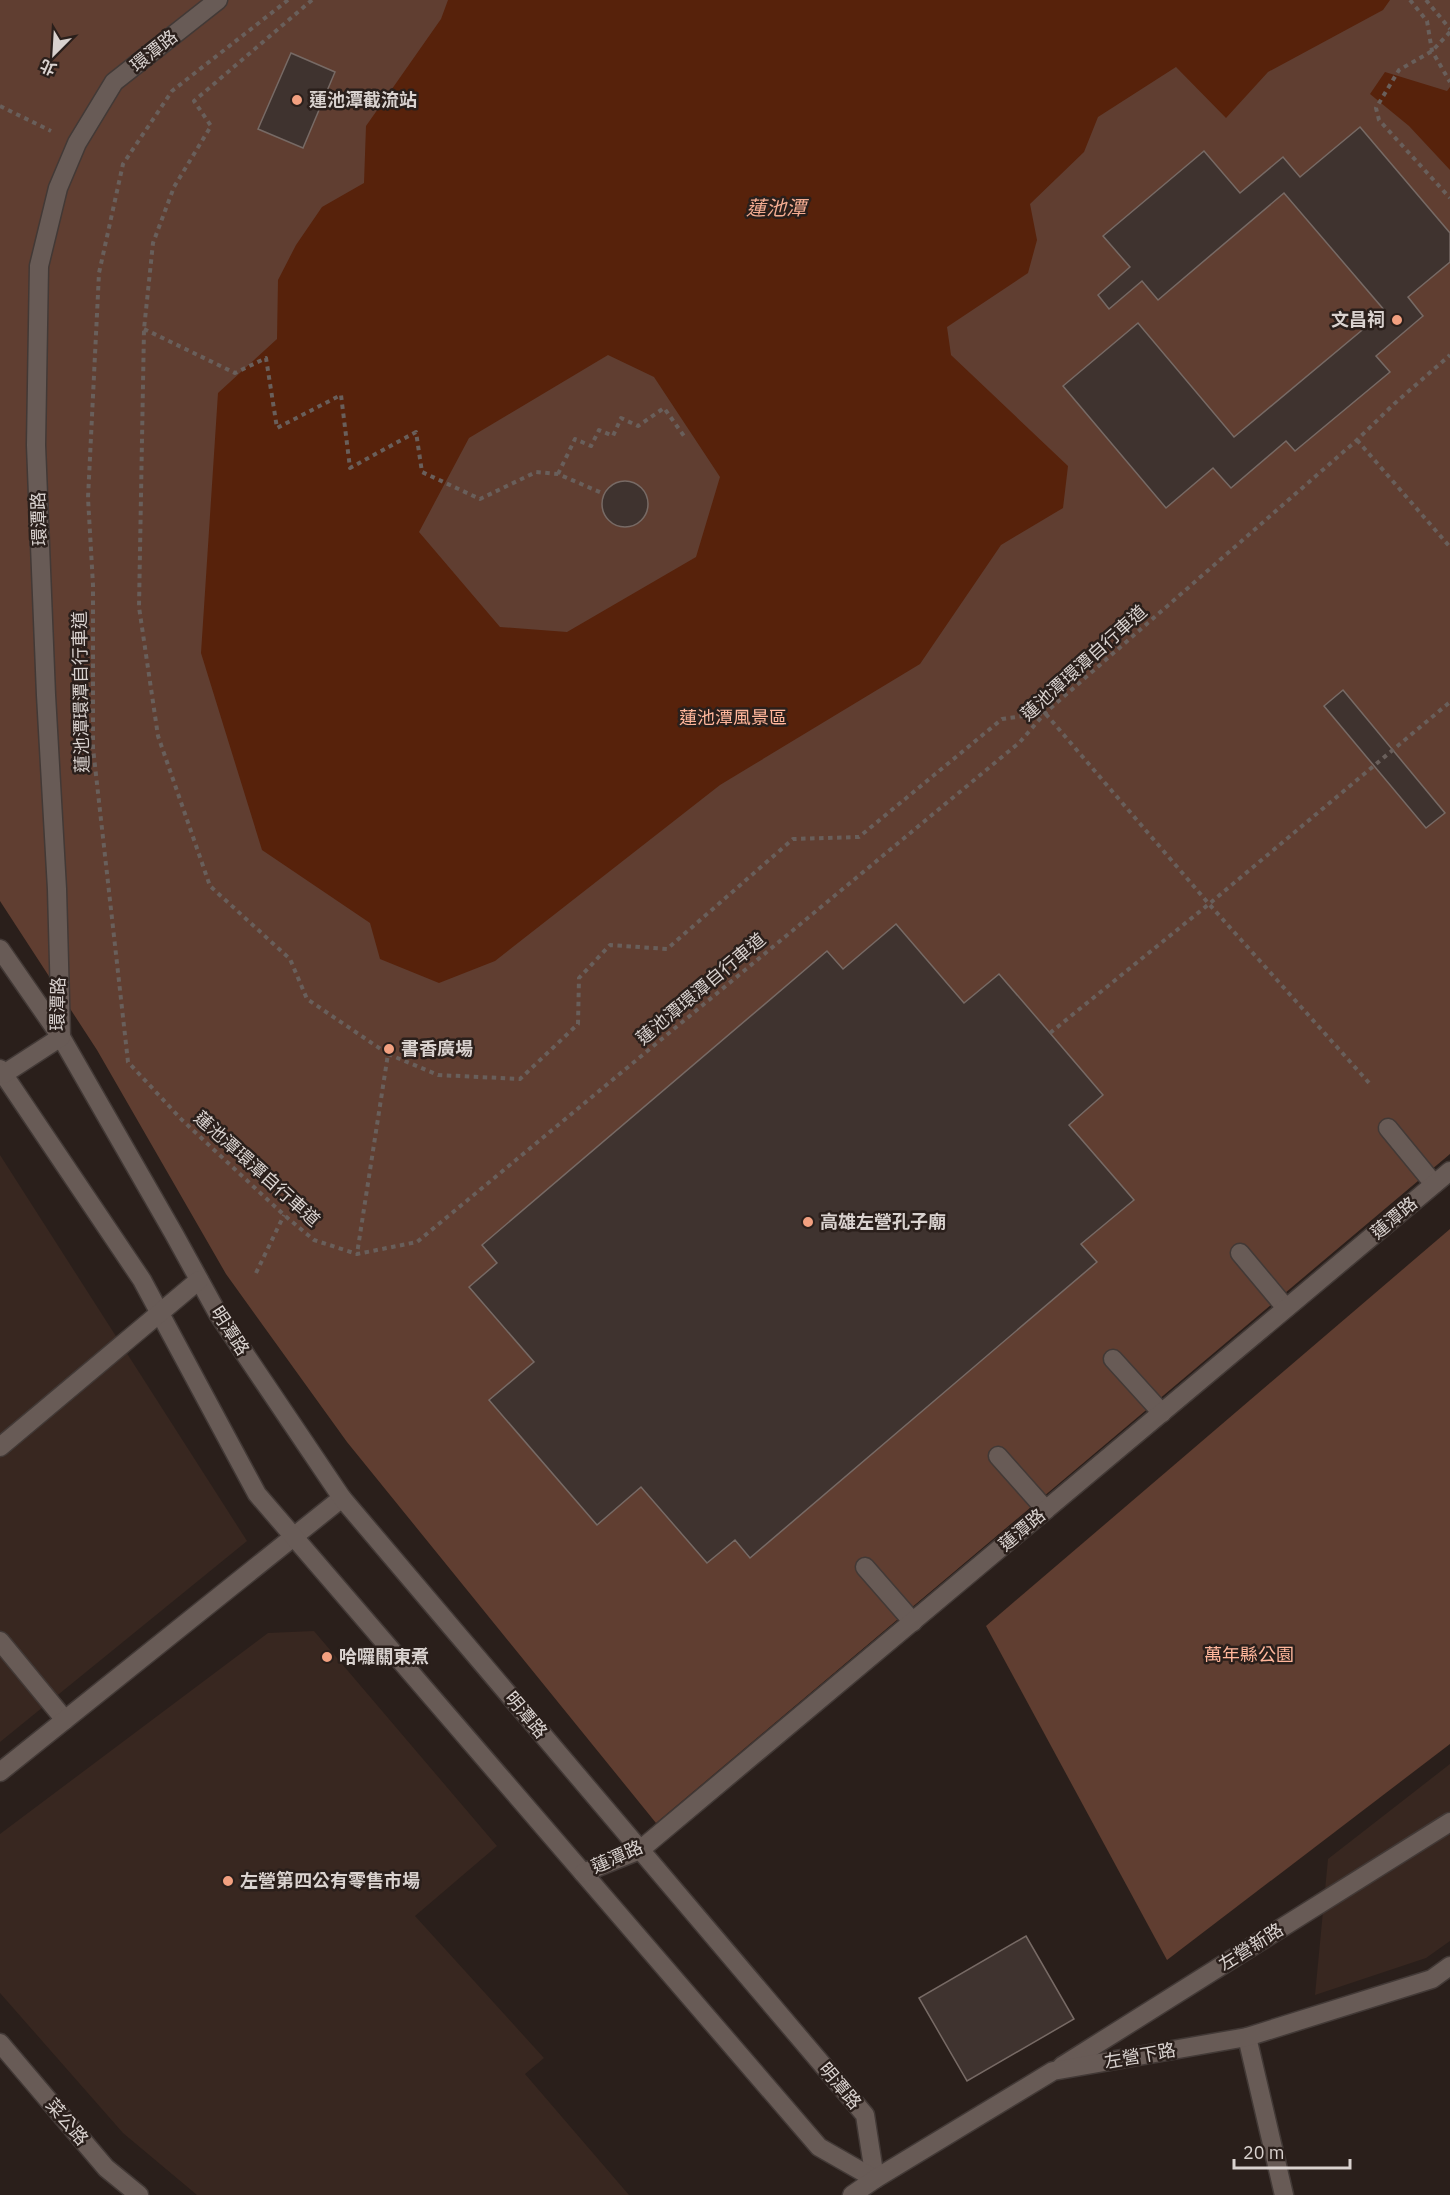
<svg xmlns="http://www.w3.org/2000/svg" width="1450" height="2195" font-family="'IBM Plex Sans','Noto Sans TC',sans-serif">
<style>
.built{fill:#382720}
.green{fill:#603e31}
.water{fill:#57220b;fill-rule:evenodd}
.building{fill:#3f332f;stroke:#776a65;stroke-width:1.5}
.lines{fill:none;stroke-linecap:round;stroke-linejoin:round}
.lane-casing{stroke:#423936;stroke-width:21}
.street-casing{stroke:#423936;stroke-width:21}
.path{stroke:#695f5b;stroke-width:4;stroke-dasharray:4.5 4.5;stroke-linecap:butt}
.lane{stroke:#685b56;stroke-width:18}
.street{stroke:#685b56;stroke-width:18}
.poi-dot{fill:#f2a080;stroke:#2a1f1b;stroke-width:2}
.labels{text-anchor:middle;stroke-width:5;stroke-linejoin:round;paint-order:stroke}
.street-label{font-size:18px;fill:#d9d2cf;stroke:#2a1f1b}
.poi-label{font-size:18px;font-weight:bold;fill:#d9d2cf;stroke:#2a1f1b;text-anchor:start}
.park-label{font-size:18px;fill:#ffb69b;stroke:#2a1f1b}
.water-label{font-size:20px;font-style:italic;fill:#f5ad92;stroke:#2a1f1b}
</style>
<rect width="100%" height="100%" fill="#2a1f1b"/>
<g class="built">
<path d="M 0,1155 L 247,1541 L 0,1742 Z"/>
<path d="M 314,1631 L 497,1846 L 415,1916 L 544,2058 L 525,2074 L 629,2195 L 197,2195 L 123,2133 L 0,1993 L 0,1834 L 268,1633 Z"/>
<path d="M 1450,1764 L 1450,1941 L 1426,1958 L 1315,1995 L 1328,1859 Z"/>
</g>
<g class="green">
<path d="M 0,0 L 1450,0 L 1450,1154 L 656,1823 L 347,1442 L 226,1274 L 97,1050 L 0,901 Z"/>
<path d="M 1450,1229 L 1450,1744 L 1167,1960 L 986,1626 Z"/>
</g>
<g class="water">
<path d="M 448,0 L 1390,0 L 1383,10 L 1268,72 L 1226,118 L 1176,67 L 1098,117 L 1084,152 L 1030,204 L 1037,240 L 1028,273 L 947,327 L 951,355 L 1068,466 L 1063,508 L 1001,545 L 920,664 L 720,785 L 495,961 L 439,983 L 380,959 L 370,923 L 262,850 L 201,653 L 218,393 L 277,339 L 278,280 L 296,245 L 322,207 L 364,183 L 366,126 L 441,19 ZM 608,355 L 654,377 L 720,477 L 696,557 L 567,632 L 500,627 L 419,532 L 469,438 Z"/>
<path d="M 1385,72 L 1447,91 L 1450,87 L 1450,170 L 1409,126 L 1370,94 Z"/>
</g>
<g class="building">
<path d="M 291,53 L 335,72 L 303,148 L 258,129 Z"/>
<path d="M 1360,127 L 1450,233 L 1450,262 L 1408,297 L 1423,316 L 1376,356 L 1390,372 L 1295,451 L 1286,441 L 1231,488 L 1213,468 L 1166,508 L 1063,386 L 1138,323 L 1234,437 L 1385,311 L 1284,193 L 1158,300 L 1142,281 L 1109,309 L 1098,295 L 1130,267 L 1103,236 L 1204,151 L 1240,193 L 1283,157 L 1300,177 Z"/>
<circle cx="625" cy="504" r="23"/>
<path d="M 1343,690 L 1445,813 L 1426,828 L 1324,706 Z"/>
<path d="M 896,924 L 964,1003 L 999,974 L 1050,1033 L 1103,1095 L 1069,1125 L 1134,1200 L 1081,1244 L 1097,1262 L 750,1558 L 735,1540 L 707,1563 L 641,1487 L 597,1525 L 489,1400 L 534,1362 L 469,1287 L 497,1263 L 482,1245 L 827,951 L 843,969 Z"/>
<path d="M 1026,1936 L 1074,2019 L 967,2081 L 919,1998 Z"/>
</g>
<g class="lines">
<g class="lane-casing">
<g id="lane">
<path d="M 1388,1128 L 1434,1184"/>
<path d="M 1240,1253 L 1286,1308"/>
<path d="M 1113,1359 L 1162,1413"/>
<path d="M 998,1456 L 1046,1510"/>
<path d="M 865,1567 L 913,1622"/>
<path d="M 0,1641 L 65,1720"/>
<path d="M 0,1772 L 342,1498"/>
<path d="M 1247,2037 L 1284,2195"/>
</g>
</g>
<g class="street-casing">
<g id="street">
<path d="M 0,949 L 61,1037 L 174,1234 L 218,1314 L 342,1498 L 865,2115 L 875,2179"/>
<path d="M 61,1037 L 57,889 L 46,695 L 36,445 L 39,266 L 58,188 L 77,143 L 114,82 L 218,0"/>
<path d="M 0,1069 L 142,1280 L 257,1494 L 819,2147 L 875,2179"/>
<path d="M 4,1074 L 61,1037"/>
<path d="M 0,1447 L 199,1280"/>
<path d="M 583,1873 L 640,1850 L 1450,1171"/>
<path d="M 0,2043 L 106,2168 L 139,2195"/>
<path d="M 1062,2066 L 1450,1822"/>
<path d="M 852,2195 L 875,2179 L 1053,2071 L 1247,2037 L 1432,1979 L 1450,1966"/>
</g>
</g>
<g class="path">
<path d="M 288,0 L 172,91 L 123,164 L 99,273 L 88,498 L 93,585 L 93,748 L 128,1062 L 182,1120 L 284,1215 L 314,1240 L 357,1254 L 417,1242 L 1020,742 L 1045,713 L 1357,440 L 1394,404 L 1450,355"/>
<path d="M 312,0 L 194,101 L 211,126 L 174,187 L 153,243 L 144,329 L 139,607 L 158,736 L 210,886 L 290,959 L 307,999 L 388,1054 L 357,1254"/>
<path d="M 1410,0 L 1427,21 L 1432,51 L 1450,82"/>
<path d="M 1426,0 L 1450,29"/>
<path d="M 1450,32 L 1432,51 L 1399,70 L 1376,108 L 1379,120 L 1450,198"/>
<path d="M 0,106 L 51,131"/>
<path d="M 144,329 L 235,373 L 266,358 L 277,428 L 341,395 L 350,468 L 416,432 L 422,472 L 480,499 L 536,472 L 558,474 L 602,493"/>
<path d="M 1357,440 L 1450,547"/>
<path d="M 558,474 L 575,439 L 591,446 L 599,430 L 613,436 L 621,418 L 638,426 L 664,408 L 684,436"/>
<path d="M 1050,1033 L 1209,904 L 1450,702"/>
<path d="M 388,1054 L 438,1075 L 520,1079 L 578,1024 L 579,978 L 610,945 L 667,949 L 793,839 L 859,837 L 1002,719 L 1045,713 L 1209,904 L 1370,1084"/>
<path d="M 256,1273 L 284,1215"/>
</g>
<use href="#lane" class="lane"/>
<use href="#street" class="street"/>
</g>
<g class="poi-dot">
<circle cx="297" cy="100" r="6"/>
<circle cx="1397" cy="320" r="6"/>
<circle cx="389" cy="1049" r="6"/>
<circle cx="808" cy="1222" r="6"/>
<circle cx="327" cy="1657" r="6"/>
<circle cx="228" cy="1881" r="6"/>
</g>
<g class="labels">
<g class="street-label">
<text transform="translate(154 51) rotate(-39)" y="6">環潭路</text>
<text transform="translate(39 519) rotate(-92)" y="6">環潭路</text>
<text transform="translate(1084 663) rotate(-42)" y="6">蓮池潭環潭自行車道</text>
<text transform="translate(81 692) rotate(-91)" y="6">蓮池潭環潭自行車道</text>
<text transform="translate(701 989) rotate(-40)" y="6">蓮池潭環潭自行車道</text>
<text transform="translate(58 1004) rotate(-89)" y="6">環潭路</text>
<text transform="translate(257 1169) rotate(42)" y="6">蓮池潭環潭自行車道</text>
<text transform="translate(1394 1218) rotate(-40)" y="6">蓮潭路</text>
<text transform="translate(230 1331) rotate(57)" y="6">明潭路</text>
<text transform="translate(1022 1530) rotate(-40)" y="6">蓮潭路</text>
<text transform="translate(526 1715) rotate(50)" y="6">明潭路</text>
<text transform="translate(617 1857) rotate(-24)" y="6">蓮潭路</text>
<text transform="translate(1251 1947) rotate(-32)" y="6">左營新路</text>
<text transform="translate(1140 2056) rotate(-10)" y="6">左營下路</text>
<text transform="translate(840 2086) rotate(50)" y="6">明潭路</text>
<text transform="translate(67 2122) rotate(50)" y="6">菜公路</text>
</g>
<g class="poi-label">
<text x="309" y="106">蓮池潭截流站</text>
<text x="1385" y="326" text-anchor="end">文昌祠</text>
<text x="401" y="1055">書香廣場</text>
<text x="820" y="1228">高雄左營孔子廟</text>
<text x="339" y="1663">哈囉關東煮</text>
<text x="240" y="1887">左營第四公有零售市場</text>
</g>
<g class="park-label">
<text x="733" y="724">蓮池潭風景區</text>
<text x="1249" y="1661">萬年縣公園</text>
</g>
<g class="water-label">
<text x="776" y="215">蓮池潭</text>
</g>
</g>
<g transform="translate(54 54) rotate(204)" stroke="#2a1f1b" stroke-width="4.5" paint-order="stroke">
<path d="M0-4.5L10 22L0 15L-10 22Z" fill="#d9d2cf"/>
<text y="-9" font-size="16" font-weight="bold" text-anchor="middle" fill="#d9d2cf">北</text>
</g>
<path d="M1234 2159v9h116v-9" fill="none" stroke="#d9d2cf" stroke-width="3"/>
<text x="1243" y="2159" font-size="18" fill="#d9d2cf" stroke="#2a1f1b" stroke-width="4.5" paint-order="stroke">20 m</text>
</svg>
